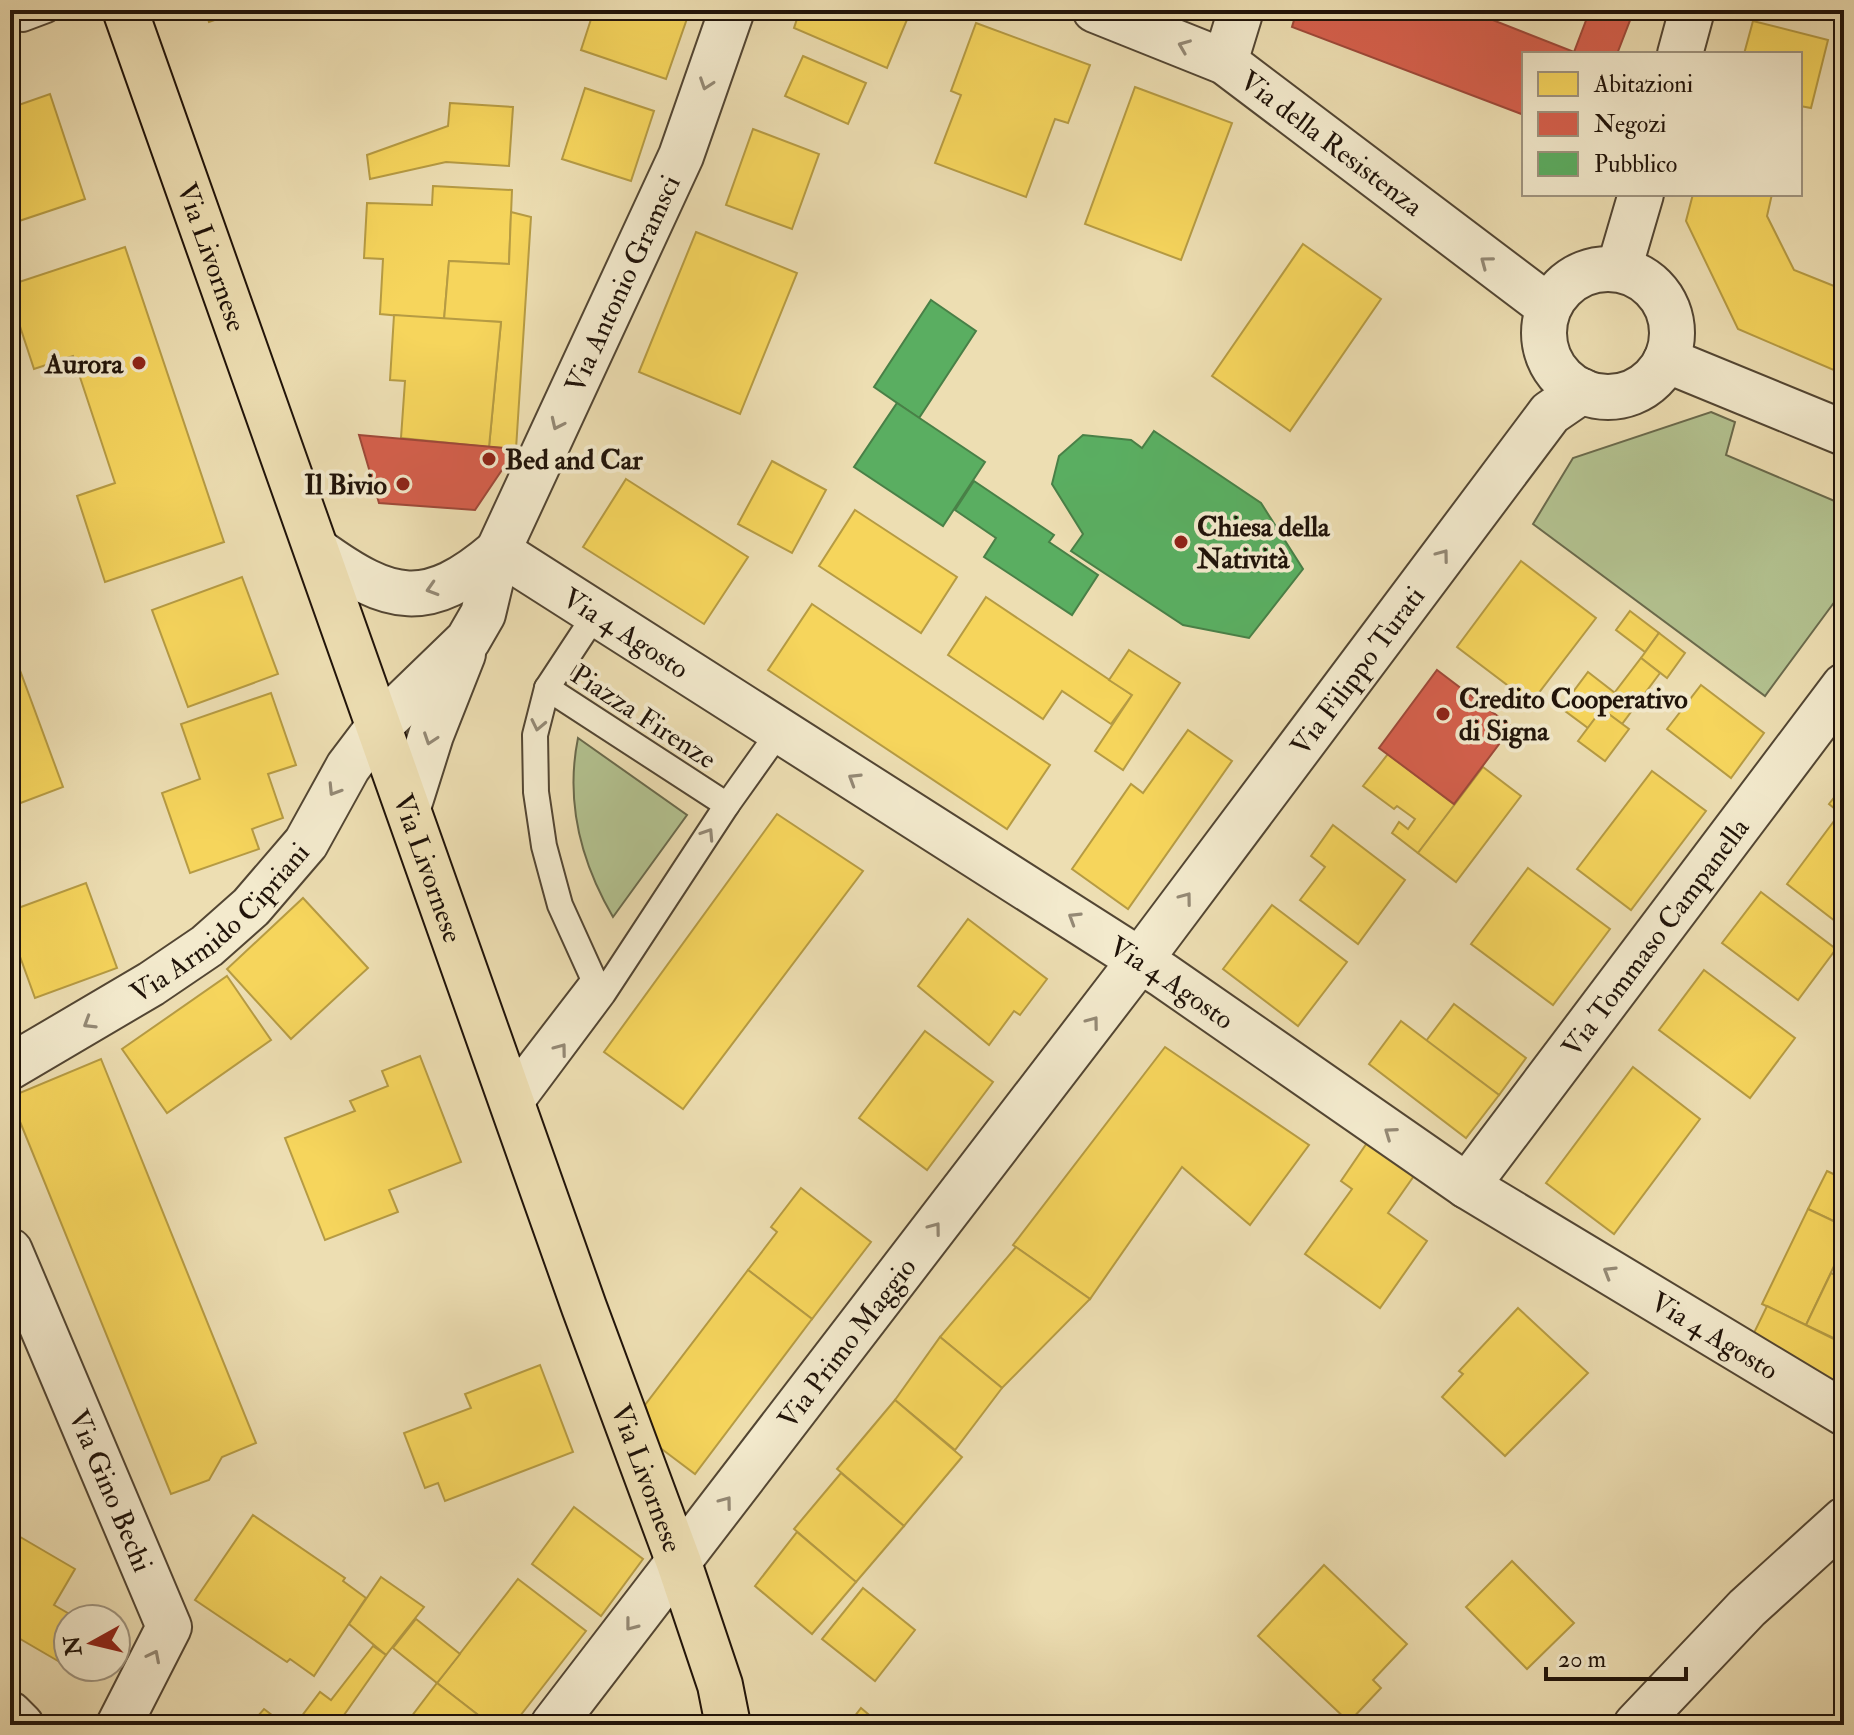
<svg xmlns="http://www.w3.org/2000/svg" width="1854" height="1735" font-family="'IM FELL Double Pica',serif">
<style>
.green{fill:#b3c290;stroke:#6a6a4c;stroke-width:2}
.homes{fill:#f6d55c;stroke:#b69b43;stroke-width:2}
.shops{fill:#d6604d;stroke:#9f4939;stroke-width:2}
.public{fill:#5aae61;stroke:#498047;stroke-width:2}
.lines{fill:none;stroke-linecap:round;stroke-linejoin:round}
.lane-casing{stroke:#534633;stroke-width:28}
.street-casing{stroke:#534633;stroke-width:48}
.primary-casing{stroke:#201309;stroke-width:48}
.lane{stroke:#f3eacd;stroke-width:24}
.street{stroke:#f3eacd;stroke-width:44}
.primary{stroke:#eddeb2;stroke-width:44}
.oneway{stroke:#948975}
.poi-dot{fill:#8f2418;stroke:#f3eacd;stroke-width:3}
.labels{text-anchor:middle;stroke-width:8;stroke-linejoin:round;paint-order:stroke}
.street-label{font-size:28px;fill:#201309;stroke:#f3eacd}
.poi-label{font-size:28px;font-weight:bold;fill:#201309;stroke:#f3eacd;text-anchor:start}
</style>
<rect width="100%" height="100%" fill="#eddeb2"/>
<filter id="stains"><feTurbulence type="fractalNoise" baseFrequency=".0025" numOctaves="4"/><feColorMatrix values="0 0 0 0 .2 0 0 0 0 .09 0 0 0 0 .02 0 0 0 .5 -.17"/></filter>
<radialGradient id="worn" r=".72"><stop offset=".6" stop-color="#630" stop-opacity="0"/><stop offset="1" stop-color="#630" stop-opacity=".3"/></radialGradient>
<g class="green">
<path d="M 1711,412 L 1735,422 L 1726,455 L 1844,505 L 1844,589 L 1765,696 L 1533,524 L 1573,458 Z"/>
<path d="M 578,738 L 687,815 L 613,917 C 581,862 565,802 578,738 Z"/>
</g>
<g class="homes">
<path d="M 205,10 L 243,10 L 209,22 Z"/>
<path d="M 594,10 L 690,10 L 666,79 L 581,50 Z"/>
<path d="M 800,10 L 911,10 L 887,68 L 794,28 Z"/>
<path d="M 1753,21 L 1828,40 L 1811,108 L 1800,106 L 1800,54 L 1744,54 Z"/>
<path d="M 976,23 L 1090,65 L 1068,123 L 1055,119 L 1026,197 L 935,163 L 961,95 L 951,91 Z"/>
<path d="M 803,56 L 866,83 L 848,124 L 785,96 Z"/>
<path d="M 1135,87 L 1232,123 L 1181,260 L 1085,224 Z"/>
<path d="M 585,88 L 654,111 L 631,181 L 562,159 Z"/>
<path d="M 50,94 L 85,199 L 10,224 L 10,108 Z"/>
<path d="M 450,103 L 513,107 L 509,166 L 446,162 L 370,179 L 367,155 L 448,126 Z"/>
<path d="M 753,129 L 819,154 L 792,229 L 726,205 Z"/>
<path d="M 433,186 L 512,190 L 509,264 L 449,261 L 444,320 L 380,314 L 383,259 L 364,258 L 367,203 L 432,205 Z"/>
<path d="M 1693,194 L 1772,194 L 1767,216 L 1794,270 L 1844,290 L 1844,352 L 1836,371 L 1738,329 L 1686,221 Z"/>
<path d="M 511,212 L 531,217 L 516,449 L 489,447 L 501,322 L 444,320 L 449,261 L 509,264 Z"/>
<path d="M 696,232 L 797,273 L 740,414 L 639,372 Z"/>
<path d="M 1303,244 L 1381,299 L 1290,431 L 1212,376 Z"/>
<path d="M 125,247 L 224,542 L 105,582 L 77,496 L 115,483 L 73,356 L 34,369 L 10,296 L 10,285 Z"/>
<path d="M 394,315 L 501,322 L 489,447 L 401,438 L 405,381 L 390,380 Z"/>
<path d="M 772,461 L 826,490 L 792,553 L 738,524 Z"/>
<path d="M 626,479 L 748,557 L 704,624 L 583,547 Z"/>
<path d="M 855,510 L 957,577 L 921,633 L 819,566 Z"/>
<path d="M 1521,561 L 1596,618 L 1531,703 L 1457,647 Z"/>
<path d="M 242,577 L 278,674 L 188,707 L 152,610 Z"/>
<path d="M 986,597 L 1132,695 L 1111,724 L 1062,691 L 1043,719 L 948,655 Z"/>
<path d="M 812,604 L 1050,765 L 1007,829 L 768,670 Z"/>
<path d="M 1630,611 L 1659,633 L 1645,652 L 1616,630 Z"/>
<path d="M 1659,633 L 1685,653 L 1667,678 L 1641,658 Z"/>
<path d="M 1129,650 L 1180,683 L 1123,770 L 1095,751 L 1132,695 L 1109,680 Z"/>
<path d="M 14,654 L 63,787 L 10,807 L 10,656 Z"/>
<path d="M 1641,658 L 1660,673 L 1622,724 L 1602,709 Z"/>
<path d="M 1588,672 L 1615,693 L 1588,728 L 1561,708 Z"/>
<path d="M 1701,685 L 1764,733 L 1731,778 L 1667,729 Z"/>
<path d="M 271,693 L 296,765 L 268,774 L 283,818 L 252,829 L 259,849 L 190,873 L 162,793 L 200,779 L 181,724 Z"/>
<path d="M 1602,709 L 1629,729 L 1605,761 L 1578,741 Z"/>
<path d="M 1188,730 L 1232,761 L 1128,909 L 1072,869 L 1131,784 L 1143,793 Z"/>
<path d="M 1388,754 L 1455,805 L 1418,853 L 1392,833 L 1399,822 L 1408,829 L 1415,819 L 1397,806 L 1394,809 L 1363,786 Z"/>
<path d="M 1483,767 L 1521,796 L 1456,882 L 1418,853 Z"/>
<path d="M 1652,771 L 1706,811 L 1631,910 L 1577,869 Z"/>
<path d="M 1844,785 L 1844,928 L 1787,884 L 1840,813 L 1829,804 Z"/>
<path d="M 777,814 L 863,871 L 683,1109 L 604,1052 Z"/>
<path d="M 1333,825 L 1405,880 L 1358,944 L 1300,900 L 1325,867 L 1311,856 Z"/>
<path d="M 1528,868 L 1610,929 L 1553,1005 L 1471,944 Z"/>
<path d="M 86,883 L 117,968 L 35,998 L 10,929 L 10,911 Z"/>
<path d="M 1761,892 L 1836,949 L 1798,1000 L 1722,943 Z"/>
<path d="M 303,898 L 368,968 L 291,1039 L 227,969 Z"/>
<path d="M 1272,905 L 1347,962 L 1298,1026 L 1223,969 Z"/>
<path d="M 968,919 L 1047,979 L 1020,1015 L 1014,1011 L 989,1045 L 918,986 Z"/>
<path d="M 1704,970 L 1795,1038 L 1750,1098 L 1659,1030 Z"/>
<path d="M 227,976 L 271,1040 L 167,1113 L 122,1049 Z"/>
<path d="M 1454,1004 L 1526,1058 L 1499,1095 L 1426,1041 Z"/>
<path d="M 1401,1021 L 1499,1095 L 1466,1138 L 1369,1064 Z"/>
<path d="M 925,1031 L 993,1082 L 927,1170 L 859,1118 Z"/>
<path d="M 1165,1047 L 1309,1145 L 1250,1225 L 1182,1167 L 1090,1299 L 1013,1245 Z"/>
<path d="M 420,1056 L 461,1162 L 389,1190 L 398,1212 L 325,1240 L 285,1138 L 355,1111 L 350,1101 L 388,1086 L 382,1071 Z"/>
<path d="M 101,1059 L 256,1443 L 222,1457 L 209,1480 L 171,1494 L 10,1097 Z"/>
<path d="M 1633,1067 L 1700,1119 L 1614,1234 L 1546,1183 Z"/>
<path d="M 1369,1140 L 1416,1173 L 1388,1213 L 1427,1241 L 1380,1308 L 1305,1254 L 1352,1189 L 1341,1181 Z"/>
<path d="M 1827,1171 L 1844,1179 L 1844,1226 L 1808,1209 Z"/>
<path d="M 801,1188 L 871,1242 L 812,1319 L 748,1270 L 777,1232 L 771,1227 Z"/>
<path d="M 1808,1209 L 1844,1226 L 1844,1245 L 1806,1325 L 1762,1304 Z"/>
<path d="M 1016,1247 L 1090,1299 L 1002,1388 L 940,1337 Z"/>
<path d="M 748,1270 L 812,1319 L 695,1474 L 659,1447 L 645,1405 Z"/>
<path d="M 1831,1273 L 1844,1279 L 1844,1343 L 1806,1325 Z"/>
<path d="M 1767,1306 L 1844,1344 L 1844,1395 L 1750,1341 Z"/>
<path d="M 1518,1308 L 1588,1373 L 1505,1456 L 1442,1397 L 1463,1374 L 1459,1371 Z"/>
<path d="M 940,1337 L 1002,1388 L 955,1450 L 895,1400 Z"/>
<path d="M 540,1365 L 573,1452 L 445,1501 L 438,1483 L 425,1488 L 404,1433 L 471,1408 L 465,1394 Z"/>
<path d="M 895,1400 L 962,1457 L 904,1526 L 837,1469 Z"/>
<path d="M 841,1473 L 904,1526 L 856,1582 L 794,1529 Z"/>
<path d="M 574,1507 L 643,1559 L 601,1616 L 532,1564 Z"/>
<path d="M 253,1515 L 345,1578 L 343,1581 L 366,1598 L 314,1676 L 290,1659 L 287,1662 L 195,1600 Z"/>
<path d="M 10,1531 L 75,1569 L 54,1605 L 78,1619 L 68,1619 L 68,1644 L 58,1661 L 10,1633 Z"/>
<path d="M 797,1532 L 856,1582 L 812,1634 L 755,1586 Z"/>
<path d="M 1512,1561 L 1574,1623 L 1527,1669 L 1466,1607 Z"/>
<path d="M 1324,1565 L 1407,1644 L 1373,1680 L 1381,1688 L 1349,1722 L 1258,1636 Z"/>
<path d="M 381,1577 L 424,1607 L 386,1655 L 349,1624 Z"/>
<path d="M 518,1579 L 586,1631 L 513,1725 L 491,1725 L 437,1683 Z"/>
<path d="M 863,1588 L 915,1630 L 875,1681 L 822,1639 Z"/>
<path d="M 416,1619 L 460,1654 L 437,1683 L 393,1648 Z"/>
<path d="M 373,1646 L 386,1655 L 337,1725 L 295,1725 L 320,1692 L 331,1700 Z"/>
<path d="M 437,1683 L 491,1725 L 405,1725 Z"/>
<path d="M 861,1708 L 881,1725 L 848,1725 Z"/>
<path d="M 264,1709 L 285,1725 L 250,1725 Z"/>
</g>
<g class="shops">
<path d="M 1297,10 L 1494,10 L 1490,19 L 1574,52 L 1590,10 L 1634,10 L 1617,54 L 1524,54 L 1524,115 L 1292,27 Z"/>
<path d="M 359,435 L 516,449 L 475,510 L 379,503 Z"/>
<path d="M 1437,670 L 1512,727 L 1454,804 L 1379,748 Z"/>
</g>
<g class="public">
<path d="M 931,300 L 976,331 L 919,418 L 874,387 Z"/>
<path d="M 897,403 L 985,462 L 943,526 L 854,467 Z"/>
<path d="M 1154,431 L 1261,503 L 1303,569 L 1249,638 L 1183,625 L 1071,551 L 1083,534 L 1052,484 L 1059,456 L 1083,435 L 1131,440 L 1142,448 Z"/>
<path d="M 974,481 L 1054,535 L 1049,542 L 1098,575 L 1072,615 L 984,557 L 996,538 L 955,510 Z"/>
</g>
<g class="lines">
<g class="lane-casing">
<g id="lane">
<path d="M 23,19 L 47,10"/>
<path d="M 547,688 L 597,612"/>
<path d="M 727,805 L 779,732"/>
<path d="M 508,1092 L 594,980 L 560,905 L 544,846 L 536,792 L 535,735 L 547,688 L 727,805 L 603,994 L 515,1112"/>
</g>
</g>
<g class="street-casing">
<g id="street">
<path id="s1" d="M 1095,10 L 1225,62 L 1549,307"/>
<path d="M 1680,54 L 1692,10"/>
<path d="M 1225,62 L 1241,10"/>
<path d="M 1619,269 L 1641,194"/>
<circle cx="1608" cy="333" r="64"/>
<path d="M 1666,360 L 1844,433"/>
<path d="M 318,551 C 390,603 427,612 498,551"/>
<path id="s2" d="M 498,551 L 1163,975 L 1467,1186 L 1844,1413"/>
<path d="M 408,808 L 431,735 L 463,654"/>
<path id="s3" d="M 10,1067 L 151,984 L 207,946 L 251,907 L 306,843 L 348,767 L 379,726 L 468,640 L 483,614 L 498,551 L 681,156 L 732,10"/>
<path id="s4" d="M 1467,1186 L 1844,686"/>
<path id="s5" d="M 10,1251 L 169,1627 L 119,1725"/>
<path d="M 10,1714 L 21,1725"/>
<path id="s6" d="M 553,1725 L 1140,960 L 1550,413 L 1582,391"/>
<path d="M 1636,1725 L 1747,1608 L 1844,1520"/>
</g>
</g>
<g class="primary-casing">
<g id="primary">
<path id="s7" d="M 125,10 L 584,1307 L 679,1563 L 720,1685 L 728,1725"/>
</g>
</g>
<use href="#lane" class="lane"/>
<use href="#street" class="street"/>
<use href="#primary" class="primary"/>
</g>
<defs><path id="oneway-chevron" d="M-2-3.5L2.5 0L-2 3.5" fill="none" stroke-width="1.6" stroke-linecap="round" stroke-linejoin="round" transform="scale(2)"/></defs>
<g class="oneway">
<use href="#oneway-chevron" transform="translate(1184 46) rotate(-158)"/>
<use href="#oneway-chevron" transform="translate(706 84) rotate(109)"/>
<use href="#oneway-chevron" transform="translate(1486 262) rotate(-143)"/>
<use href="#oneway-chevron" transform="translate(557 424) rotate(115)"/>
<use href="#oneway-chevron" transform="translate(1443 555) rotate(-53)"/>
<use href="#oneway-chevron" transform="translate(432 589) rotate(163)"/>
<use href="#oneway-chevron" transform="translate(538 725) rotate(102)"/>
<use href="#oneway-chevron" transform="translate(430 739) rotate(109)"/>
<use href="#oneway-chevron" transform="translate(854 779) rotate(-148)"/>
<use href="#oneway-chevron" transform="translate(334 790) rotate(122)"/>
<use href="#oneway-chevron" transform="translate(708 834) rotate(-57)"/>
<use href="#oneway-chevron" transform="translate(1186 898) rotate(-53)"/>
<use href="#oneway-chevron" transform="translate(1074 918) rotate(-148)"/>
<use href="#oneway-chevron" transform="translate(1093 1022) rotate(-53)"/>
<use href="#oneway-chevron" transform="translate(89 1023) rotate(148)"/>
<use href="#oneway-chevron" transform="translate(561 1049) rotate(-53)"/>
<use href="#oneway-chevron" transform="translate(1390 1133) rotate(-145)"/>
<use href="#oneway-chevron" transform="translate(935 1228) rotate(-53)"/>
<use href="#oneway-chevron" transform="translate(1609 1272) rotate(-149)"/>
<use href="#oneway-chevron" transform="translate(726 1502) rotate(-53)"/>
<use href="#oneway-chevron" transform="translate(631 1625) rotate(128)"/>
<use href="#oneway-chevron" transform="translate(154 1656) rotate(-63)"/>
</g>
<g class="poi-dot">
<circle cx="139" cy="363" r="8"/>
<circle cx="489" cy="459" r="8"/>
<circle cx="403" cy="484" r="8"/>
<circle cx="1181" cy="542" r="8"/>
<circle cx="1443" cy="714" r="8"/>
</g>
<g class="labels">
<g class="street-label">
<text dy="10" stroke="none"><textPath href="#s1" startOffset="274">Via della Resistenza</textPath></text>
<text dy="10" stroke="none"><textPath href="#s7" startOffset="262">Via Livornese</textPath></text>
<text dy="10" stroke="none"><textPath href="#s3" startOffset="1026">Via Antonio Gramsci</textPath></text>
<text dy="10" stroke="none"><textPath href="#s2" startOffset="152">Via 4 Agosto</textPath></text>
<text dy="10" stroke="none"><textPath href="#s6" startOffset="1326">Via Filippo Turati</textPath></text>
<text transform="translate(644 716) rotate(33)" y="10">Piazza Firenze</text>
<text dy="10" stroke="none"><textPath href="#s7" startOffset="910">Via Livornese</textPath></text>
<text dy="10" stroke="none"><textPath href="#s3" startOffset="256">Via Armido Cipriani</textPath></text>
<text dy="10" stroke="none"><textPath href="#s4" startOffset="312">Via Tommaso Campanella</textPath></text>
<text dy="10" stroke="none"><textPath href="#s2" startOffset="800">Via 4 Agosto</textPath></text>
<text dy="10" stroke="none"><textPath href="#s2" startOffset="1448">Via 4 Agosto</textPath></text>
<text dy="10" stroke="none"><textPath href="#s6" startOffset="482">Via Primo Maggio</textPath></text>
<text dy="10" stroke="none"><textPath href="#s7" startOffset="1558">Via Livornese</textPath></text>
<text dy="10" stroke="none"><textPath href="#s5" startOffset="260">Via Gino Bechi</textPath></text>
</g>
<g class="poi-label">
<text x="123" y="373" text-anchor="end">Aurora</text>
<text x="505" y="469">Bed and Car</text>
<text x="387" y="494" text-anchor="end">Il Bivio</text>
<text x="1197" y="536">Chiesa della<tspan x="1197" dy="32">Natività</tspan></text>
<text x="1459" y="708">Credito Cooperativo<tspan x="1459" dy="32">di Signa</tspan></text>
</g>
</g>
<rect width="1854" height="1735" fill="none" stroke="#eddeb2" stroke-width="40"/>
<rect x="12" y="12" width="1830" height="1711" fill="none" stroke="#201309" stroke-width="4"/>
<rect x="20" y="20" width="1814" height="1695" fill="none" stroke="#201309" stroke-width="2"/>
<rect x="1522" y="52" width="280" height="144" fill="#f3eacd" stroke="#9f947f" stroke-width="2"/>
<rect x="1538" y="72" width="40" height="24" fill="#f6d55c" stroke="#9f947f" stroke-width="2"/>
<text x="1594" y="92" font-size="24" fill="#201309">Abitazioni</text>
<rect x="1538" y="112" width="40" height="24" fill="#d6604d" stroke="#9f947f" stroke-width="2"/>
<text x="1594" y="132" font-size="24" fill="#201309">Negozi</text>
<rect x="1538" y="152" width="40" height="24" fill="#5aae61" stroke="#9f947f" stroke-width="2"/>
<text x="1594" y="172" font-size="24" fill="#201309">Pubblico</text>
<g transform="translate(92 1643) rotate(262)"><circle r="38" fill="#f3eacd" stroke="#9f947f" stroke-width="2"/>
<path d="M0-6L14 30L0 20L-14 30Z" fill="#8f2418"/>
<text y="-12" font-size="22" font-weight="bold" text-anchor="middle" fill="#201309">N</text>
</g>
<path d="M1546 1667v12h140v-12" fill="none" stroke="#201309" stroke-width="4"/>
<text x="1558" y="1667" font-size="24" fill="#201309" stroke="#f3eacd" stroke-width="6" paint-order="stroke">20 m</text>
<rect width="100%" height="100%" filter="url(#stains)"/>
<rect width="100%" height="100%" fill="url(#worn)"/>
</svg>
